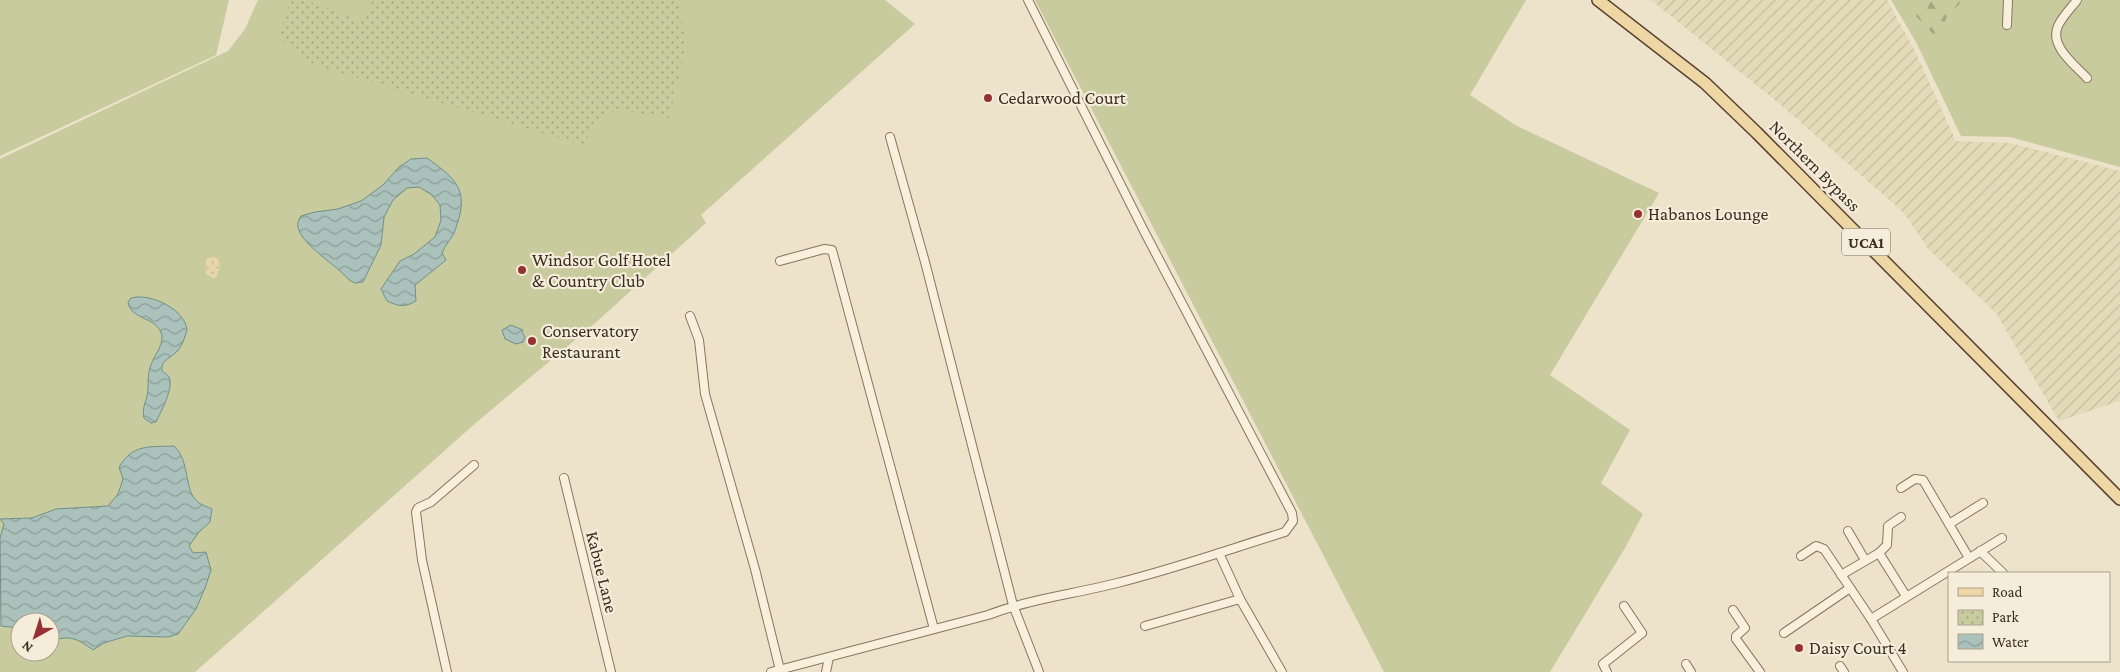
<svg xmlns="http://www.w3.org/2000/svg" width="2120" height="672" font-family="'Crimson Pro',serif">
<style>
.farmland{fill:url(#farmland-furrows)}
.green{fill:#c7cb9e;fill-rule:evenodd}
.forest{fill:url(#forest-firs)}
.sand{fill:url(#sand-dots)}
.park{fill:url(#park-dots)}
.water{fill:url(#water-waves);stroke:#719088}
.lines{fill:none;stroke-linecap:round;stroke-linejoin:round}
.street-casing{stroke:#89755f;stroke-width:10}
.primary-casing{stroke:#584332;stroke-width:14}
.street{stroke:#f8f0dd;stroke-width:8}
.primary{stroke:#eed6a5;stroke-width:11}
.poi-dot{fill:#963133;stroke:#f5ecd9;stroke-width:2}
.labels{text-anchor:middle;stroke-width:4.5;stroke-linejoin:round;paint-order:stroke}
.shield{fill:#f5ecd9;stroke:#736659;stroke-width:1}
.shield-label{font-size:16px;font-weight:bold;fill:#3b2d22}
.poi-label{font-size:18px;fill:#3b2d22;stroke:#f5ecd9;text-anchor:start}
.street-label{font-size:18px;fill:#3b2d22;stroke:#f5ecd9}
</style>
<defs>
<pattern id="farmland-furrows" width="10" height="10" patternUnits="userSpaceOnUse" patternTransform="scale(1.25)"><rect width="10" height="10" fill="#e3dbb8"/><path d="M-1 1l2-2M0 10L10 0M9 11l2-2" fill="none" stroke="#c4bc9e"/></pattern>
<pattern id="forest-firs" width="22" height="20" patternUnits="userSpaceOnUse" patternTransform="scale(1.25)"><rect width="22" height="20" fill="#c7cb9e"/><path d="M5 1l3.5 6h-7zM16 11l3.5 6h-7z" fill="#a3a580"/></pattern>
<pattern id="sand-dots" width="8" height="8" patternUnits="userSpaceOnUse" patternTransform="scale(1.25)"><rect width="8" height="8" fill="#e7d6a9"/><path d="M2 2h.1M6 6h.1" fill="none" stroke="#c7b891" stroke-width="1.8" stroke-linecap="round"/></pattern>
<pattern id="park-dots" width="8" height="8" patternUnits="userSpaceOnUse" patternTransform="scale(1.25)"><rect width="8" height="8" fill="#c7cb9e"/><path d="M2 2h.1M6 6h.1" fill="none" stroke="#a3a580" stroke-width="1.8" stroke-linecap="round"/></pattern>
<pattern id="water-waves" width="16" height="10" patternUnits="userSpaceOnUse" patternTransform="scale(1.25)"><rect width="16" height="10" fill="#aac2bb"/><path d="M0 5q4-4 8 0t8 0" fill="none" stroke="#8c9e98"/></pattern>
</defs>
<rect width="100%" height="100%" fill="#ede2ca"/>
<path class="farmland" d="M 1651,0 L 1887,0 L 1915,51 L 1956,141 L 2010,143 L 2120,171 L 2120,401 L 2059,421 L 1996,313 L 1929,250 L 1904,213 L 1781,105 Z"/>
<g class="green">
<path d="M 0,0 L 229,0 L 216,55 L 0,156 Z"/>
<path d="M 258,0 L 885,0 L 915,24 L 701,215 L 706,223 L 594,324 L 478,421 L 195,672 L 0,672 L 0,159 L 228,51 L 245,29 ZM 20,622 L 50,622 L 50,652 L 20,652 Z"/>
<path d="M 1035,0 L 1526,0 L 1470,95 L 1517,126 L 1659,193 L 1550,375 L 1630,430 L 1601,483 L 1643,514 L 1625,548 L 1550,672 L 1384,672 Z"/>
<path d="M 1891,0 L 2120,0 L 2120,167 L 2010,137 L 1961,136 L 1916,42 Z"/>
</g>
<path class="forest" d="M 1907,0 L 1963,0 L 1946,18 L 1942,43 L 1908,8 Z"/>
<path class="sand" d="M 212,257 L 218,258 L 220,266 L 217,276 L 214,279 L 206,274 L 206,259 Z"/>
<path class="park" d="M 290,0 L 305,0 L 362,21 L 373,0 L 677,0 L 687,43 L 669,118 L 619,110 L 601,116 L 583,145 L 315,65 L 278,39 Z"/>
<g class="water">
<path d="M 427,158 C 450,175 468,186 459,218 C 457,223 456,229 454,233 C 450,241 445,245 442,253 L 446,260 L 415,285 L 416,301 C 404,308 398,306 387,301 L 381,289 L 400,261 L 414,254 L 435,237 L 441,220 L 440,205 L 432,195 L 419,187 L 407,188 L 393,200 L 384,217 L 381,245 L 363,282 L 355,283 L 349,280 C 337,265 301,245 298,227 C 297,223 299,219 301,216 L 315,212 L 338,209 L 361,201 L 383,185 L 399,167 L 411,159 Z"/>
<path d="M 137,297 C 155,296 185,310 187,330 C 185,336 183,344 179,349 C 173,358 160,359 162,371 C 164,373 167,374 168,376 C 176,385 160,413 156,422 L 151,423 L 144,418 C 142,409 145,404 147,396 C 149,387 147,377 150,368 C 152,358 163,347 162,336 C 158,316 131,321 128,302 L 131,298 Z"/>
<path d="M 511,325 L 523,330 L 522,332 L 525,337 L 523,342 L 516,344 L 505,339 L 502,330 Z"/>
<path d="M 174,446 C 191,462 183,490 198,502 C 201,505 208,507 212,509 L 210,522 L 199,532 L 189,546 L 193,553 L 206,552 L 211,570 L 205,588 L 196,609 L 178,634 L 168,637 L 127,636 L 104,643 L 93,650 C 77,638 70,635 50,641 L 50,622 L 20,622 L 20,628 L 1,626 L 0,538 L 4,524 L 0,519 L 32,518 L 56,509 L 108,506 L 118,494 L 123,479 L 119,467 C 133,444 148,447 174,446 Z"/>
</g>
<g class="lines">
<g class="street-casing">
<g id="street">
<path d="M 2077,0 C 2071,8 2062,17 2058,26 C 2049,46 2075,65 2087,78"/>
<path d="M 2007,25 L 2008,0"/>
<path d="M 890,137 L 925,262 L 1013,605 L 1039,672"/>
<path d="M 780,261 L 824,249 L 832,250 L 934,629"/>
<path d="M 690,316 L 699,340 L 705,394 L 755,569 L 780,670"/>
<path d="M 564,478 L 611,672"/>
<path d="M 1901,488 L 1915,479 L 1923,480 L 1949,524"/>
<path d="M 1848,531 L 1865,560"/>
<path d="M 1980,551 L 2003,573"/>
<path d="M 1219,553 L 1240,599 L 1282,672"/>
<path d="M 1879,553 L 1887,545 L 1888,526 L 1901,517"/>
<path d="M 1801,556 L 1816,546 L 1824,549 L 1871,619 L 1903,672"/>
<path d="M 1969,558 L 1949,524 L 1983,503"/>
<path d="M 1841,575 L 1879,553 L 1906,596"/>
<path d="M 1733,610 L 1745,628 L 1736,636 L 1736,639 L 1760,672"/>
<path d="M 1871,619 L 2002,538"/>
<path d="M 1145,626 L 1240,599"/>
<path d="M 1784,633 L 1850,588"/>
<path d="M 1686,664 L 1691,672"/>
<path d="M 1840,666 L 1844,672"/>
<path d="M 447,672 L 422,560 L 416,512 L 418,508 L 431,502 L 474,465"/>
<path d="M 771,672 L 988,615 C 1030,599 1074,594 1117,583 C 1174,569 1230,549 1285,532 L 1293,521 L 1292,513 L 1144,231 L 1028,0"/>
<path d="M 826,672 L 829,657"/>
<path d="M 1607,672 L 1603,664 L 1642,633 L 1624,606"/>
</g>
</g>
<g class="primary-casing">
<path id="primary" d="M 1598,0 L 1705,83 L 1757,133 L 2120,499"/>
</g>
<use href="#street" class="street"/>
<use href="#primary" class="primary"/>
</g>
<g class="poi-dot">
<circle cx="988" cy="98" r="5"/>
<circle cx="1638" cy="214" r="5"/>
<circle cx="522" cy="270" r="5"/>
<circle cx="532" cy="341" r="5"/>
<circle cx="1799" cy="648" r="5"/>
</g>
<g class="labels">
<rect class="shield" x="1842" y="228.5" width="48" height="27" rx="4"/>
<g class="shield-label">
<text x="1866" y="248">UCA1</text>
</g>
<g class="poi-label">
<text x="998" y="104">Cedarwood Court</text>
<text x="1648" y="220">Habanos Lounge</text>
<text x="532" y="266">Windsor Golf Hotel<tspan x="532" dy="21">&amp; Country Club</tspan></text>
<text x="542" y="337">Conservatory<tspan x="542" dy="21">Restaurant</tspan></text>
<text x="1809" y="654">Daisy Court 4</text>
</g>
<g class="street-label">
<text transform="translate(1815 166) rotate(45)" y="6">Northern Bypass</text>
<text transform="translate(602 572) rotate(76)" y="6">Kabue Lane</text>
</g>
</g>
<rect x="1948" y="572" width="162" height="90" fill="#f5ecd9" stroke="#aba090"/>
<rect x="1958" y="588" width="25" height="8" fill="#eed6a5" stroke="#aba090"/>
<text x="1992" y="597" font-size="15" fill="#3b2d22">Road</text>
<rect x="1958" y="610" width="25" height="15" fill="url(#park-dots)" stroke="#aba090"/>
<text x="1992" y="622" font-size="15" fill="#3b2d22">Park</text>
<rect x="1958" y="634" width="25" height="15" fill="url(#water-waves)" stroke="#aba090"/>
<text x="1992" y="647" font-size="15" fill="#3b2d22">Water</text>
<g transform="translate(35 637) rotate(219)"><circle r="24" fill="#f5ecd9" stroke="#aba090"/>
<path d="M0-4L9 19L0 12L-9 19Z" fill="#963133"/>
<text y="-8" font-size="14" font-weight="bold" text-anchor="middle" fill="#3b2d22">N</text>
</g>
</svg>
